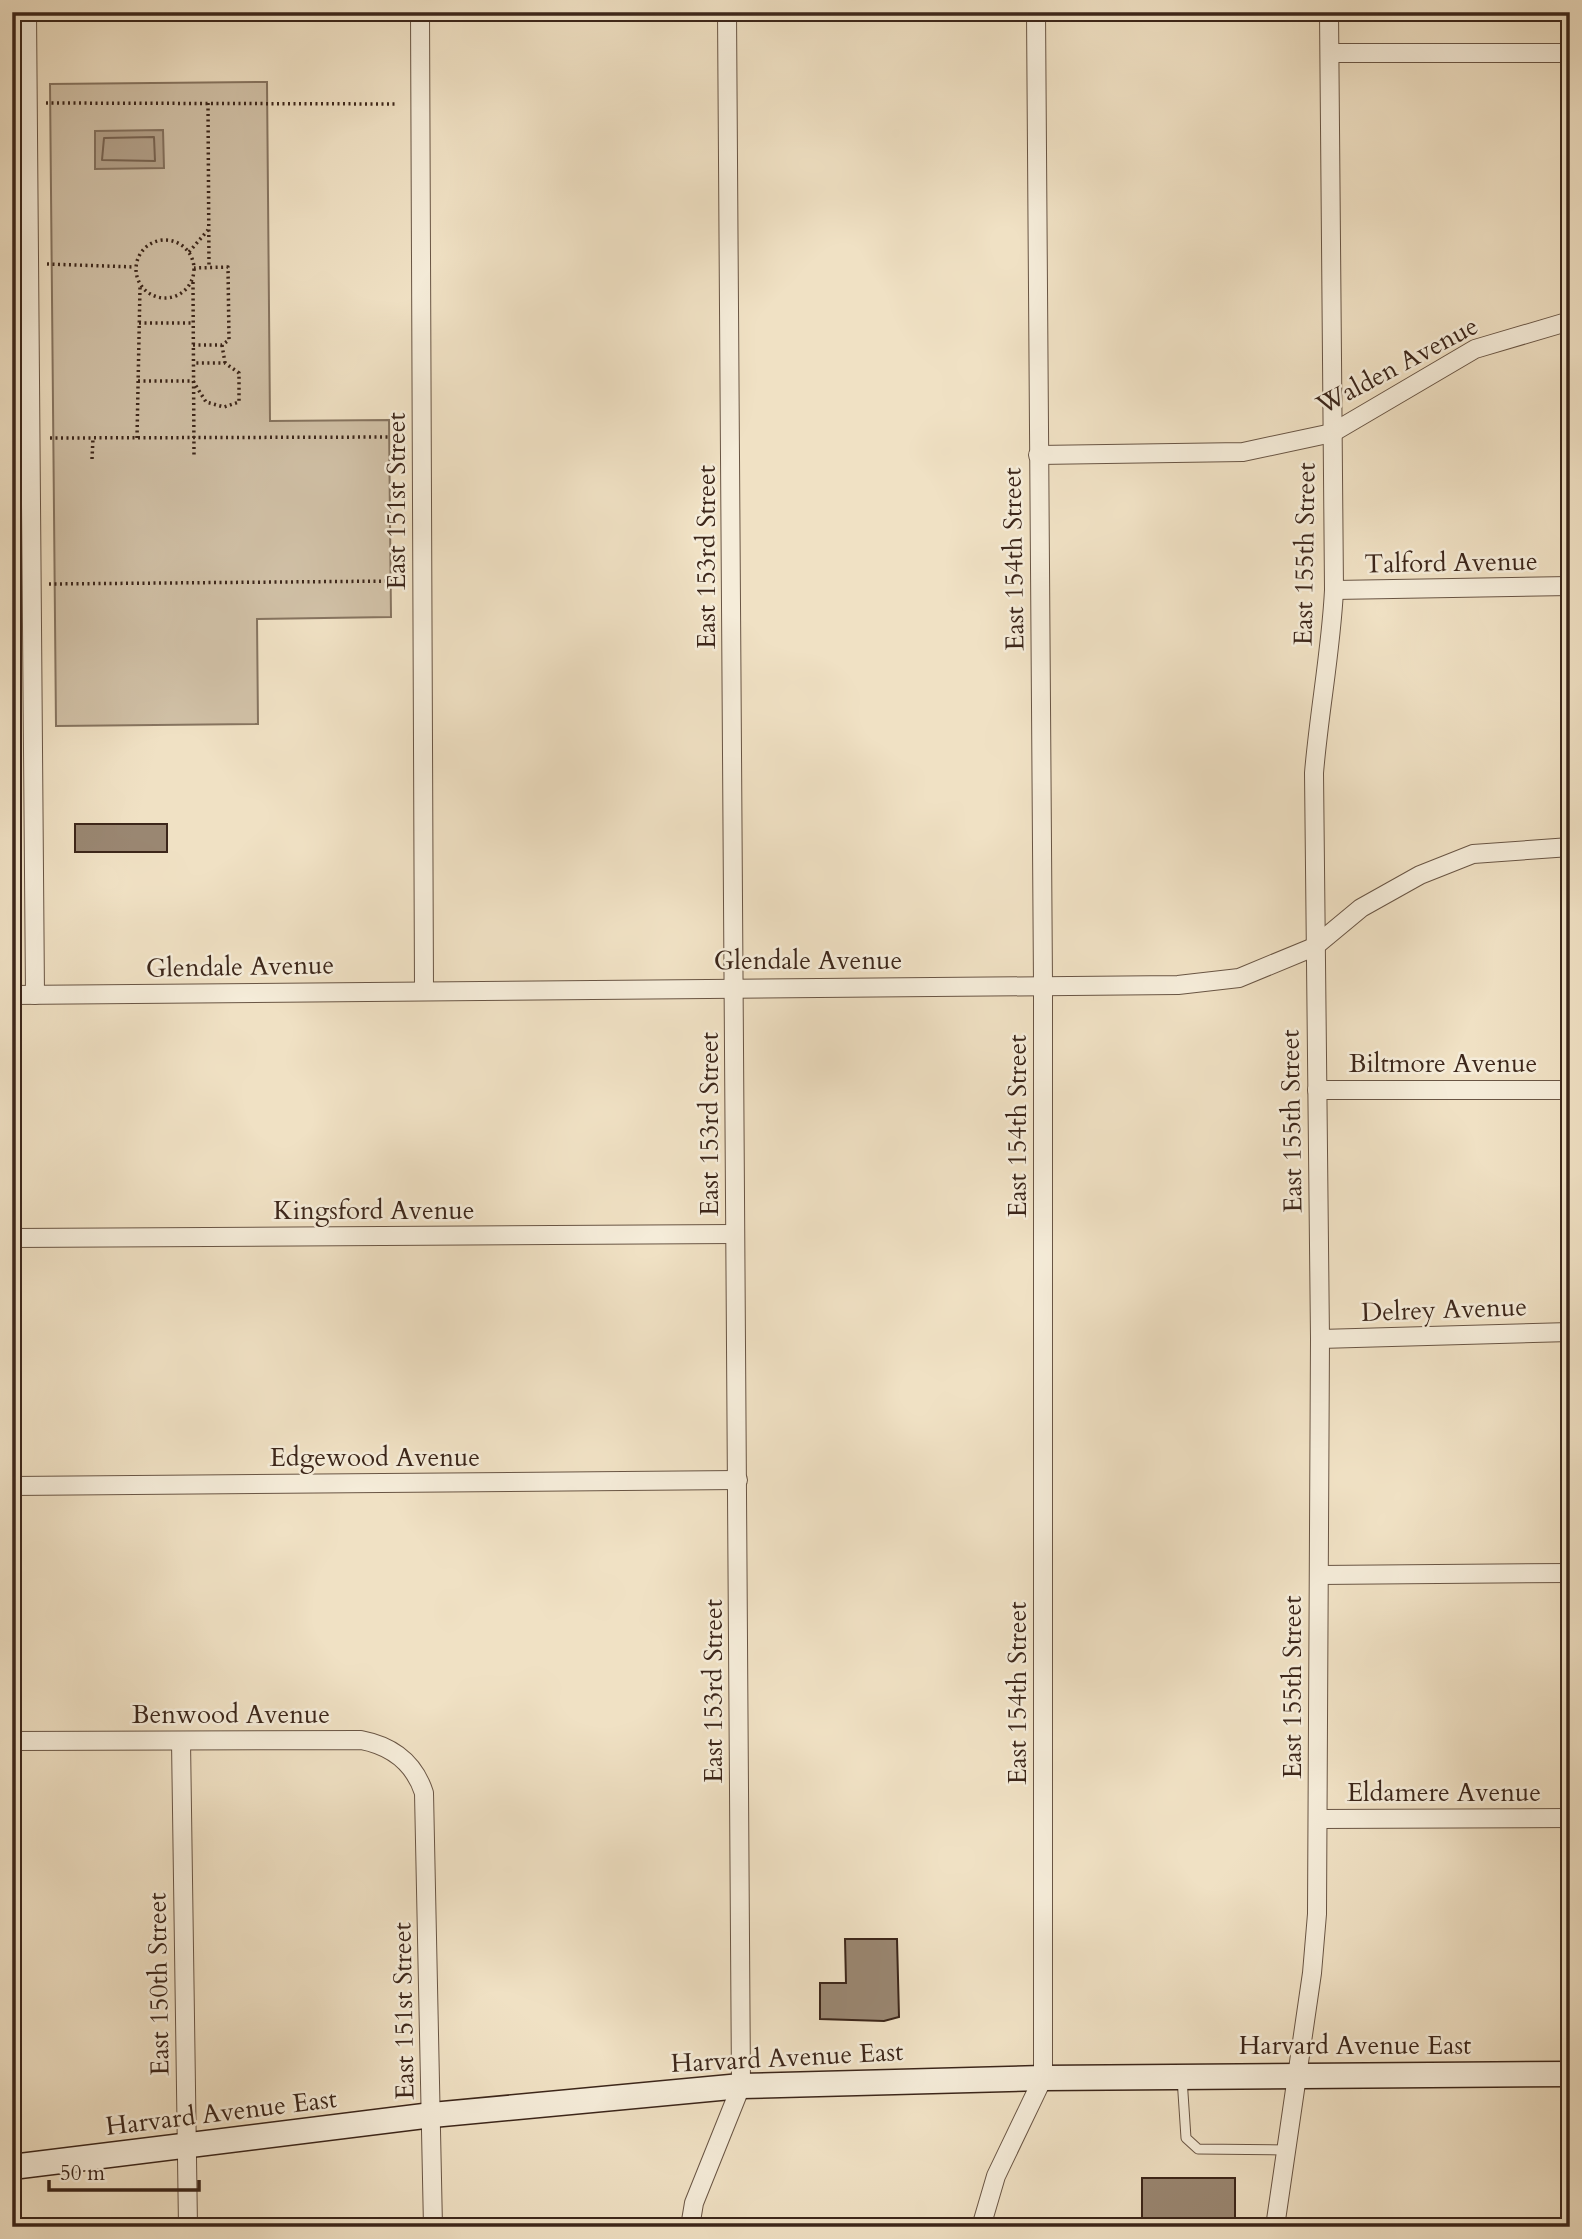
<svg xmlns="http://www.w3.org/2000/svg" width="1582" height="2239" font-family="Cardo,serif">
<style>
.green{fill:#d1c1a7;stroke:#867460;stroke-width:2}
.water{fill:#b3a18a;stroke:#83705d;stroke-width:2}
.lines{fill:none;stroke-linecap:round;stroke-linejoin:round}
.shore{stroke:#786452;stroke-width:2}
.building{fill:#9a8772;stroke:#3c261a;stroke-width:2}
.lane-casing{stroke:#695544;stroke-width:11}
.street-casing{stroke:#695544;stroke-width:20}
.secondary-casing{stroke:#3c261a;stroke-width:27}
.path{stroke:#3c261a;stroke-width:3.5;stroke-dasharray:2 3.5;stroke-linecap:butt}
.lane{stroke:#f5ecd9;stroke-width:9}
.street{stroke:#f5ecd9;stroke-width:18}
.secondary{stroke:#f5ecd9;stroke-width:24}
.labels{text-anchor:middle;stroke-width:5;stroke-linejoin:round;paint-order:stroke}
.street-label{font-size:26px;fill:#3c261a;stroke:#f5ecd9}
</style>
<rect width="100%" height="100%" fill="#f0e1c4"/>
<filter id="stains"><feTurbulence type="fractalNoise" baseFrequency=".00286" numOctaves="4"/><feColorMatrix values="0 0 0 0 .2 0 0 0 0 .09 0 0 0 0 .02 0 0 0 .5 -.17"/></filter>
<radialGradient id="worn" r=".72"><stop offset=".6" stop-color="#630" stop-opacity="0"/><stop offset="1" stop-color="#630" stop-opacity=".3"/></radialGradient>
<path class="green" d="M 267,82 L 270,421 L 389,420 L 391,617 L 257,619 L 258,724 L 56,726 L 50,84 Z"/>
<path class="water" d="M 163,130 L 164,168 L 95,169 L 95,131 Z"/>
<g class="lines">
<path class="shore" d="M 154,137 L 155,161 L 102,160 L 104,138 Z"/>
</g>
<g class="building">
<rect x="75" y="824" width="92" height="28"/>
<path d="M 845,1939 L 897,1939 L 899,2017 L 884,2021 L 820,2019 L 820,1983 L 846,1983 Z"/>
<path d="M 1142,2178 L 1235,2178 L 1235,2223 L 1142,2224 Z"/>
</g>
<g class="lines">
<g class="lane-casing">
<path id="lane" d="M 1182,2078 L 1186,2138 L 1198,2149 L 1285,2150"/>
</g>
<g class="street-casing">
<g id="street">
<path d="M 27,12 L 35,995"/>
<path d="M 420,12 L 424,989"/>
<path d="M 1330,53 L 1570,53"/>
<path d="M 1038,455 L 1243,452 L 1332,433 L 1475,349 L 1570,321"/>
<path d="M 1334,590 L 1570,586"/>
<path d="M 12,995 L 1178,985 L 1239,978 L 1314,947 L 1361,908 L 1420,875 L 1473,854 L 1570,847"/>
<path d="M 1317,1090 L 1570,1090"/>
<path d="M 12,1238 L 735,1234"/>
<path d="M 1320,1339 L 1570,1332"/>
<path d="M 12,1486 L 738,1480"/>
<path d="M 1319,1575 L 1570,1573"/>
<path d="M 12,1741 L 361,1740 C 392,1746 414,1762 424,1793 L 433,2227"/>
<path d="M 181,1741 L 188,2227"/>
<path d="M 1318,1819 L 1570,1818"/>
<path d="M 690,2227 L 694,2203 L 741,2086 L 727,12"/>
<path d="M 981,2227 L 996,2176 L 1043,2078 L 1043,984 L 1036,12"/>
<path d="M 1275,2227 L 1312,1973 L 1317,1914 L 1320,1339 L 1314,773 C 1319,712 1331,651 1334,590 L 1329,12"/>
</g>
</g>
<g class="secondary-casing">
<path id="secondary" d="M 12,2167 L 432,2115 L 741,2086 L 1043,2078 L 1570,2074"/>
</g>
<g class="path">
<path d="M 46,103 L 396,104"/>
<path d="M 208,103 L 209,267"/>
<circle cx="165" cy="269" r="29"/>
<path d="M 189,252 L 208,230"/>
<path d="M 47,264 L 135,267"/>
<path d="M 193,282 L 194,455"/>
<path d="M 139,323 L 193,323"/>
<path d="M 193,345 L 222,345 L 229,340 L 228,267 L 194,268"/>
<path d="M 222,345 L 225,363"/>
<path d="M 138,381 L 193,381 L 206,402 L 224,407 L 239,402 L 239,373 L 225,363 L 193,363"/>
<path d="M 50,438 L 396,437"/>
<path d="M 137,438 L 140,287"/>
<path d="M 92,459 L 93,438"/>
<path d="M 49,584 L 396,581"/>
</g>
<use href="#lane" class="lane"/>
<use href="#street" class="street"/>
<use href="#secondary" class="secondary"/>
</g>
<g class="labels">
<g class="street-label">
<text transform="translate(1397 365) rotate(-28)" y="9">Walden Avenue</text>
<text transform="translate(396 501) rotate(-90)" y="9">East 151st Street</text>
<text transform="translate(1304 554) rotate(-89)" y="9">East 155th Street</text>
<text transform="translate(706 557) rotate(-90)" y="9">East 153rd Street</text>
<text transform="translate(1013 559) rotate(-91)" y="9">East 154th Street</text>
<text transform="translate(1451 562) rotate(-1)" y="9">Talford Avenue</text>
<text x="808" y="969">Glendale Avenue</text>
<text transform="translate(240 966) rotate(-1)" y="9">Glendale Avenue</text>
<text x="1443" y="1072">Biltmore Avenue</text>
<text transform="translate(1291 1121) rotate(-91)" y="9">East 155th Street</text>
<text transform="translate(709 1124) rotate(-90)" y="9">East 153rd Street</text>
<text transform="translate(1017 1126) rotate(-90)" y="9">East 154th Street</text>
<text x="374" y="1219">Kingsford Avenue</text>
<text transform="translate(1444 1309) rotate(-2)" y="9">Delrey Avenue</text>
<text x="375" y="1466">Edgewood Avenue</text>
<text transform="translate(1292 1687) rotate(-90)" y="9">East 155th Street</text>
<text transform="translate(713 1691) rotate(-90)" y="9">East 153rd Street</text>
<text transform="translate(1017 1693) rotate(-90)" y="9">East 154th Street</text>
<text x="231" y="1723">Benwood Avenue</text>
<text x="1444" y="1801">Eldamere Avenue</text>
<text transform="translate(158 1984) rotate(-91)" y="9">East 150th Street</text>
<text transform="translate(403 2011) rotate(-91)" y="9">East 151st Street</text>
<text x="1355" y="2054">Harvard Avenue East</text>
<text transform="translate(787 2057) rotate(-3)" y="9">Harvard Avenue East</text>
<text transform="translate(221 2112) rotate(-7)" y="9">Harvard Avenue East</text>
</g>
</g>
<rect width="1582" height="2239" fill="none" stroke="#f0e1c4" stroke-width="42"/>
<rect x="14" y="14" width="1554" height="2211" fill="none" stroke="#3c261a" stroke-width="3.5"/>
<rect x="21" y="21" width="1540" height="2197" fill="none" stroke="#3c261a" stroke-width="2"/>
<path d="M49 2180v10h150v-10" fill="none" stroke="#3c261a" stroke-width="3.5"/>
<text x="60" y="2180" font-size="21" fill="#3c261a" stroke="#f5ecd9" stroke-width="5" paint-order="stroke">50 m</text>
<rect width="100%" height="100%" filter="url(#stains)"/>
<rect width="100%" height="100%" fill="url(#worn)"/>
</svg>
